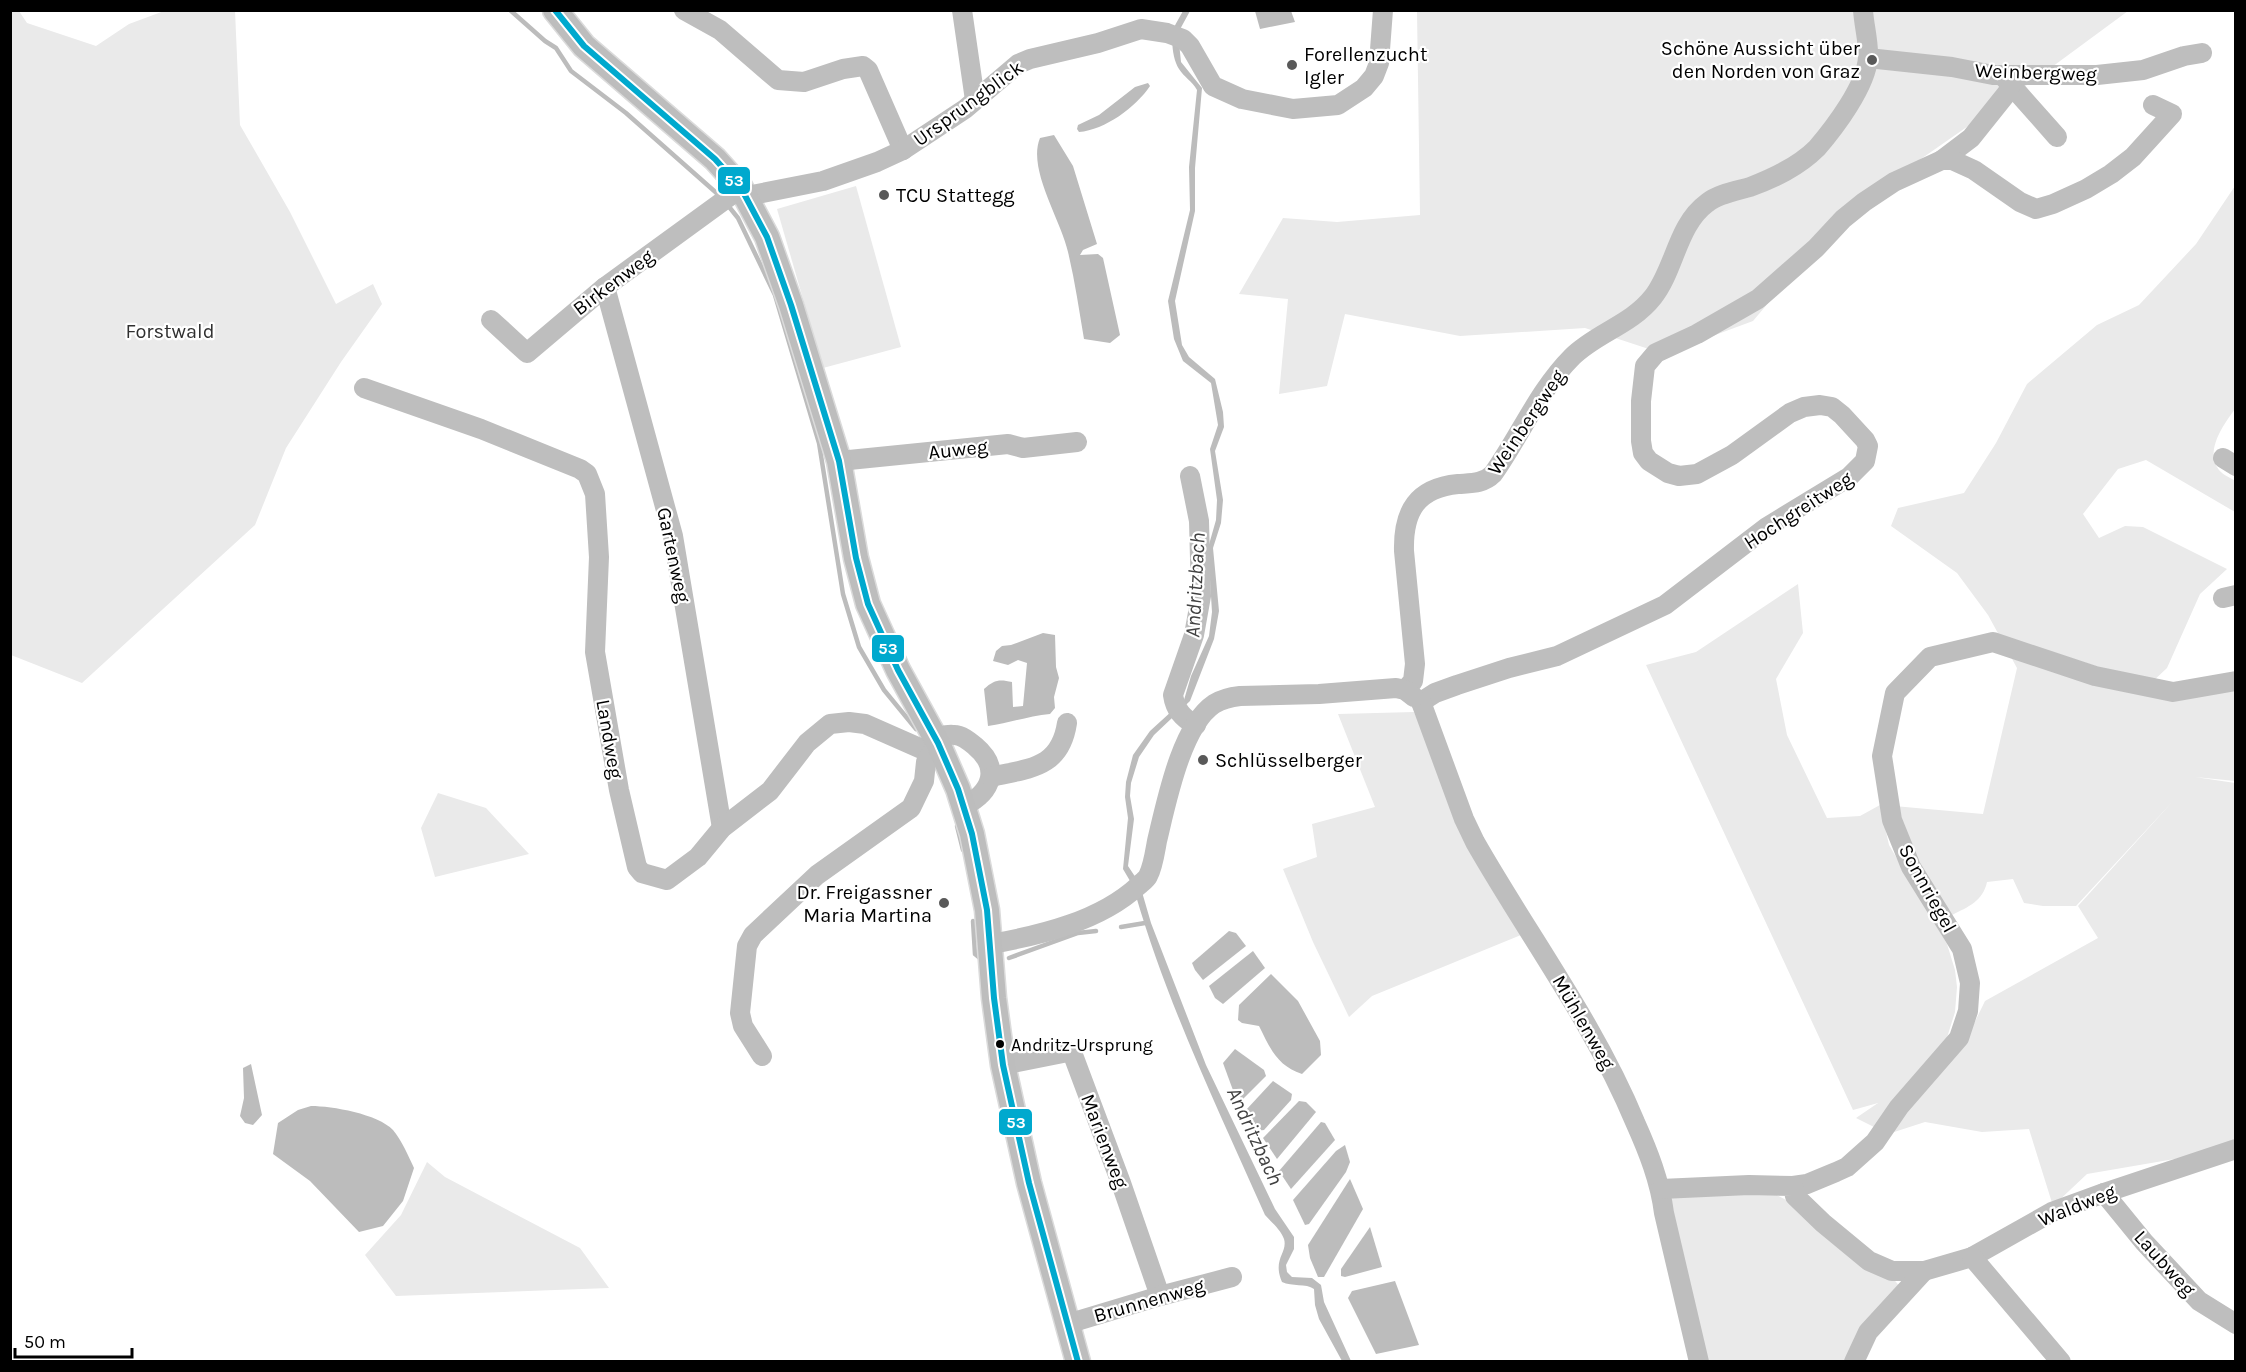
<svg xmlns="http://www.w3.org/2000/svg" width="2246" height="1372" font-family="Karla,sans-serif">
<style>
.green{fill:#eaeaea}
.water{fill:#bcbcbc}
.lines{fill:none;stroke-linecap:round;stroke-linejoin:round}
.stream{stroke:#bcbcbc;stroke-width:4.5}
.major-casing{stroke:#dbdbdb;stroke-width:27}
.minor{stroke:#bebebe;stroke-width:20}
.major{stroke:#bdbdbd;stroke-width:24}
.bus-1-casing{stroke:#fff;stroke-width:10}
.bus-1{stroke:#00a9ce;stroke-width:6}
.poi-dot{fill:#595959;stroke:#fff;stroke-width:2}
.bus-dot{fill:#000;stroke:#fff;stroke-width:2}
.labels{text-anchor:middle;stroke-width:4.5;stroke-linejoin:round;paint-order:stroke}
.bus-label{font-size:18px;fill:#000;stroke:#fff;text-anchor:start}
.poi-label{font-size:20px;fill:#000;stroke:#fff;text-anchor:start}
.street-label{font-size:20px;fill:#000;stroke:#fff}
.park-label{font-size:20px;fill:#303030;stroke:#fff}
.water-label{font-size:21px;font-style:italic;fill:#414141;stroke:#fff}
.line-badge{stroke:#fff;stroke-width:2}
.badge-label{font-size:16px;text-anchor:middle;font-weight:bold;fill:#fff}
</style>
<rect width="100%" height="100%" fill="#fff"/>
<g class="green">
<path d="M 10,11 L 19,11 L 27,23 L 96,46 L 129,24 L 164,11 L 235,11 L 240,125 L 290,212 L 336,304 L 373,284 L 382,304 L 341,362 L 286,448 L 255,525 L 82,683 L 11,655 Z"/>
<path d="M 1417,11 L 2128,11 L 2037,78 L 1845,212 L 1753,321 L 1664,354 L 1585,328 L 1460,336 L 1345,314 L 1327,386 L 1279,394 L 1288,299 L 1239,294 L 1283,218 L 1337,222 L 1420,215 Z"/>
<path d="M 856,186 L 901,347 L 823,368 L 777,209 Z"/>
<path d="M 2235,186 L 2235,409 C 2224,424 2204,451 2219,470 C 2223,475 2231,478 2235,481 L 2235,512 L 2146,460 L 2118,469 L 2083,514 L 2099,538 L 2125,526 L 2143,527 L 2227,569 L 2200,594 L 2167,668 L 2150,684 L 2068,657 L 2064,667 C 2097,679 2141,697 2176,695 C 2196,694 2216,689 2235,686 L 2235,781 L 2195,777 L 2235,783 L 2235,1141 L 2192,1156 L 2087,1174 L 2053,1206 L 2029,1129 L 1982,1132 L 1925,1122 L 1888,1134 L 1856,1118 L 1878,1103 L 1853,1110 L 1646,665 L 1696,652 L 1798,584 L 1803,633 L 1776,679 L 1787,735 L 1827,818 L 1860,816 L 1880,805 L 1889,845 L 1947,944 L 1955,970 L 1957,987 L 1955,1012 L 1945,1044 L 1915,1076 L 1967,1038 L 1985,1001 L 2098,938 L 2078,906 L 2174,800 L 2076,906 L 2043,906 L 2024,903 L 2013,879 L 1987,882 C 1983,901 1968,907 1952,915 L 1947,912 L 1918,867 L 1894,806 L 1983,814 L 2017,668 L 1988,615 L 1957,573 L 1891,526 L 1898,508 L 1964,493 L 1996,443 L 2027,384 L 2097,325 L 2139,305 L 2196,244 Z"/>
<path d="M 1414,712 L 1521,935 L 1372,996 L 1349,1017 L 1313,942 L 1283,869 L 1317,857 L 1312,824 L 1375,807 L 1338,714 Z"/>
<path d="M 438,793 L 486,808 L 529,854 L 435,877 L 421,828 Z"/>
<path d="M 427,1162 L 445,1177 L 580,1248 L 609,1288 L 396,1296 L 365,1255 L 401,1215 Z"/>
<path d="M 1767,1190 L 1792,1203 L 1890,1275 L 1902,1289 L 1848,1361 L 1706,1361 L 1669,1202 L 1672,1197 Z"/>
</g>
<g class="water">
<path d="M 1183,11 L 1190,11 L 1178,33 L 1181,62 L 1202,88 L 1195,168 L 1195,211 L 1175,301 L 1182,345 L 1189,357 L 1215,379 L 1223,412 L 1224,427 L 1215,451 L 1223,500 L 1221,523 L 1213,548 L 1219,611 L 1214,639 L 1190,701 L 1154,735 L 1139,757 L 1131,783 L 1130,796 L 1134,819 L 1128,866 L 1138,881 L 1133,886 L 1123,869 L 1128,818 L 1125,797 L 1126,782 L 1133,755 L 1150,731 L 1184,700 L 1191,676 L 1209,636 L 1212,612 L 1208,548 L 1216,520 L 1217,500 L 1210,449 L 1218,425 L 1211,383 L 1183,361 L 1174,339 L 1168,301 L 1190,210 L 1189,167 L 1197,90 C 1192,81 1184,77 1179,69 C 1173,60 1171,42 1173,32 C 1174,25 1180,17 1183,11 Z"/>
<path d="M 1255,11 L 1291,11 L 1295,22 L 1260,29 Z"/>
<path d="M 1148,83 L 1150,86 C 1136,107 1105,130 1079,132 L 1077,129 L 1078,125 L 1099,115 L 1135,87 Z"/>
<path d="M 1054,135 L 1073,166 L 1097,244 L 1083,250 L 1080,255 L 1098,254 L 1103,258 L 1120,335 L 1110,343 L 1084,339 C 1079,310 1075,281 1068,252 C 1061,220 1027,169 1040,138 Z"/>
<path d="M 1043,633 L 1055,635 L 1056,667 L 1059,678 L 1054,697 L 1055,708 L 1050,714 C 1029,716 1009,723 988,726 L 984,689 C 994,680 999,679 1012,682 L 1013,707 L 1023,706 L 1027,663 L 1018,660 L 1008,665 L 993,661 L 996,651 L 1002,646 L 1011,645 Z"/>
<path d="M 1142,892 L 1151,923 L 1206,1065 L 1275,1209 L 1294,1237 L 1294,1249 L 1286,1265 L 1287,1272 L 1292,1277 L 1312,1278 L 1321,1285 L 1324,1302 L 1351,1361 L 1342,1361 L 1319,1319 L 1315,1305 L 1314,1289 C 1306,1283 1292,1287 1282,1282 C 1272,1259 1288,1253 1284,1239 C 1281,1230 1271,1222 1265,1215 C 1219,1111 1168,1006 1136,896 Z"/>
<path d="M 1229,931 L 1236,933 L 1246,946 L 1203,980 L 1195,970 L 1192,963 Z"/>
<path d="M 1253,951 L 1265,968 L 1223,1004 L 1215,998 L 1209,986 Z"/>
<path d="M 1271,974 L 1298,1001 L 1320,1041 L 1321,1055 L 1302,1074 C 1277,1066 1270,1048 1259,1026 L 1242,1023 L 1238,1020 L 1239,1005 Z"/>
<path d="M 1235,1049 L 1264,1070 L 1266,1076 L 1243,1099 L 1234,1093 L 1223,1063 Z"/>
<path d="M 251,1064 L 262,1115 L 253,1125 L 245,1123 L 240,1116 L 244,1098 L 243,1068 Z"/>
<path d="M 1273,1081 L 1292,1094 L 1291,1100 L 1264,1130 L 1256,1131 L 1246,1110 Z"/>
<path d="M 1299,1101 L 1306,1102 L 1316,1112 L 1277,1159 L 1263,1138 Z"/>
<path d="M 311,1106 C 332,1106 378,1114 393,1130 C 402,1141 408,1155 414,1168 L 403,1201 L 383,1226 L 359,1232 L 310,1181 L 273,1154 L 278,1123 L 298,1110 Z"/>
<path d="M 1321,1122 L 1325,1123 L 1335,1140 L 1291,1189 L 1279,1171 Z"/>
<path d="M 1345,1145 L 1350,1162 L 1346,1172 L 1309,1224 L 1305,1225 L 1293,1200 L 1336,1151 Z"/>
<path d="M 1350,1179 L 1363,1209 L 1324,1277 L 1318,1277 L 1310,1258 L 1308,1245 Z"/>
<path d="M 1370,1227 L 1382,1267 L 1345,1277 L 1341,1276 L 1341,1269 Z"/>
<path d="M 1395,1281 L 1419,1345 L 1376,1354 L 1348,1298 L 1352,1291 Z"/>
</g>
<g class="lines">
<g class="stream">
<path d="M 510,10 L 545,41 L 556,48 L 571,71 L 626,113 L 721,197"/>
<path d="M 726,203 L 738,218 L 775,295 L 819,443 L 843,594 L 859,647 L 884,690 L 916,729"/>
<path d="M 957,826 L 963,850"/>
<path d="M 973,921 L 975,954 L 981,959"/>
<path d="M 1121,927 L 1145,923"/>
<path d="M 1009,958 L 1078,933 L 1096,931"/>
</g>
<g class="major-casing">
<path id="major" d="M 555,10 L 584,46 L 715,159 L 741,188 L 767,237 L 791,305 L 839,461 L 856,558 L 868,604 L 898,670 L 938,743 L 958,789 L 972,834 L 987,910 L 994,998 L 1003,1065 L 1029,1183 L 1078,1362"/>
</g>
<g class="minor">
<path d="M 684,10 L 720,30 L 778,80 L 804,82 L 843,69 L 863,66 L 868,70 L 903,150"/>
<path d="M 962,10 L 975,100"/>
<path d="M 1868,58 L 1952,67 L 1993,75 L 2097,75 L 2143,70 L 2184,56 L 2202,53"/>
<path d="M 2011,85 L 2057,137"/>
<path d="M 1942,160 L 1971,138 L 2007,93 L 2011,85 L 2002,75"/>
<path d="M 747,196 L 823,181 L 877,162 L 903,150 L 965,109 L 1018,64 L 1030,59 L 1098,43 L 1141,29 L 1167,33 L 1183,39 L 1190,46 L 1213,86 L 1242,99 L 1293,109 L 1338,105 L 1364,88 L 1374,76 L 1379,63 L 1383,10"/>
<path d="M 605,287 L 673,536 L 722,828"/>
<path d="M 491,320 L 527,353 L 605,287 L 741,188"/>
<path d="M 364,388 L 481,429 L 580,469 L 587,474 L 595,494 L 599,557 L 595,652 L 619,790 L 637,867 L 642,873 L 667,880 L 698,857 L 722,828 L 770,791 L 807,743 L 830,724 L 849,722 L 865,724 L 924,750 L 938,743"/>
<path d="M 2223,458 L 2236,466"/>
<path d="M 839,461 L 1008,444 L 1023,448 L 1077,442"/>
<path d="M 1190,476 L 1199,521 L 1201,596 L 1194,635 L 1173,695 C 1175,709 1183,719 1196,725"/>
<path d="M 2223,598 L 2236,595"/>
<path d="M 1405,690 L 1413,681 L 1415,664 L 1404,551 C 1403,511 1417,488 1458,484 C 1471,483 1483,484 1493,474 C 1520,436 1539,390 1572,357 C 1596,333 1631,325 1653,297 C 1675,269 1677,225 1707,203 C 1718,194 1736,191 1750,187 C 1774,178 1798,167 1817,148 C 1835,127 1866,86 1868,58 C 1869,43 1864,26 1863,10"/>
<path d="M 1421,702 L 1435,693 L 1457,685 L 1509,668 L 1557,656 L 1665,605 L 1767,527 L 1849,477 L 1865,461 L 1868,446 L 1865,440 L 1842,415 L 1832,407 L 1820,405 L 1804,407 L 1790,413 L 1732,455 L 1697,474 L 1679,476 L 1668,473 L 1649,461 L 1643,453 L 1641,441 L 1641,401 L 1645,366 L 1656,353 L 1697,334 L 1758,299 L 1816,248 L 1843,219 L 1864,202 L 1894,182 L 1942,160 L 1952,160 L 1974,170 L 2020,202 L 2036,209 L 2053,204 L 2086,189 L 2111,174 L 2133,157 L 2172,114 L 2153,105"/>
<path d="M 1421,702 L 1464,819 L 1475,842 C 1528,935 1594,1023 1635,1122 C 1648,1151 1660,1181 1664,1213 L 1699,1362"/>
<path d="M 935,737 C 941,736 948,734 954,735 C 962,735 969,741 975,746 C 1001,768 992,792 964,806"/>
<path d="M 991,777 C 1029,768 1060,769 1067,723"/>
<path d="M 991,944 C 1041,935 1100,921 1138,886 C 1141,883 1146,880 1148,876 C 1153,867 1155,852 1157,841 C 1166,804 1181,726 1214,704 C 1222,699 1231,697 1240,696 L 1319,694 L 1396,688 L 1405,690 L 1414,697"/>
<path d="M 762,1056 L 743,1026 L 740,1013 L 747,946 L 753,935 L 817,875 L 911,808 L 924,781 L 926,762 L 938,743"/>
<path d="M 1003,1065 L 1068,1052 L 1073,1055 L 1121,1183 L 1160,1296"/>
<path d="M 1793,1186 L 1807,1184 L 1836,1172 L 1847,1167 L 1875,1142 L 1899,1107 L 1959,1038 L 1968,1011 L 1970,983 L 1962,949 L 1911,867 L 1892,820 L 1882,756 L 1895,693 L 1930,657 L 1993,642 L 2095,676 L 2173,692 L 2236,681"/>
<path d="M 1661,1189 L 1749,1185 L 1793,1186 L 1795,1196 L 1823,1223 L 1869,1261 L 1892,1271 L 1924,1271 L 1972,1257 L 2052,1212 L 2104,1193 L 2236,1149"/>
<path d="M 2104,1193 L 2144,1242 L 2199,1301 L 2236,1324"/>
<path d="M 1972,1257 L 2061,1362"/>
<path d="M 1067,1324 L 1160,1296 L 1232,1277"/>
<path d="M 1854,1362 L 1868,1332 L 1924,1271"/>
</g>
<use href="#major" class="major"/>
<g class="bus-1-casing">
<path id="bus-1" d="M 555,10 L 584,46 L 715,159 L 741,188 L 767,237 L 791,305 L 839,461 L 856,558 L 868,604 L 898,670 L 938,743 L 958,789 L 972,834 L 987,910 L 994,998 L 1003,1065 L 1029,1183 L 1078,1362"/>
</g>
<use href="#bus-1" class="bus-1"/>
</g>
<g class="poi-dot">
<circle cx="1872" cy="60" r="6"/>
<circle cx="1292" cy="65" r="6"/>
<circle cx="884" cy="195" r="6"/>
<circle cx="1203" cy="760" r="6"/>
<circle cx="944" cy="903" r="6"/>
</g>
<circle class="bus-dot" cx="1000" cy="1044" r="5"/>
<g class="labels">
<g class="bus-label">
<text x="1011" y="1051">Andritz-Ursprung</text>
</g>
<g class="poi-label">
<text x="1860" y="55" text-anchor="end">Schöne Aussicht über<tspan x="1860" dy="23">den Norden von Graz</tspan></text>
<text x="1304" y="61">Forellenzucht<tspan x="1304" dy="23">Igler</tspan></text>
<text x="896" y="202">TCU Stattegg</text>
<text x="1215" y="767">Schlüsselberger</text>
<text x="932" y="899" text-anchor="end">Dr. Freigassner<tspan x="932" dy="23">Maria Martina</tspan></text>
</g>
<g class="street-label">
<text transform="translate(2036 72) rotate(2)" y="7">Weinbergweg</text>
<text transform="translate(968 103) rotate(-36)" y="7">Ursprungblick</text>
<text transform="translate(613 282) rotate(-37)" y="7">Birkenweg</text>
<text transform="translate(1526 422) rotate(-56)" y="7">Weinbergweg</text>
<text transform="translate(958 449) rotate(-6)" y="7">Auweg</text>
<text transform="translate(1798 510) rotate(-33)" y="7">Hochgreitweg</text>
<text transform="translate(674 555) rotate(78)" y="7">Gartenweg</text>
<text transform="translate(610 739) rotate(80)" y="7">Landweg</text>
<text transform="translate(1928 888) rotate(61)" y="7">Sonnriegel</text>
<text transform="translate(1584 1022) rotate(60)" y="7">Mühlenweg</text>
<text transform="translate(1105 1141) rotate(69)" y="7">Marienweg</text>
<text transform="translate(2077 1205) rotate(-22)" y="7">Waldweg</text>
<text transform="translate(2165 1263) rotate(48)" y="7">Laubweg</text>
<text transform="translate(1149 1300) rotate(-16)" y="7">Brunnenweg</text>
</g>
<g class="park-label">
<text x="170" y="338">Forstwald</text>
</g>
<g class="water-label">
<text transform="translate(1195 585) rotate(-87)" y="7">Andritzbach</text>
<text transform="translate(1255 1136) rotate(65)" y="7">Andritzbach</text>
</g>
</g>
<g class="line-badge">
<rect x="717" y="166" width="34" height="29" rx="6" fill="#00a9ce"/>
<rect x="871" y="634" width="34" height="29" rx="6" fill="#00a9ce"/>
<rect x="998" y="1108" width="35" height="28" rx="6" fill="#00a9ce"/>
</g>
<g class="badge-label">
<text x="734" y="186">53</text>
<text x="888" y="654">53</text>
<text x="1016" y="1128">53</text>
</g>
<rect width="2246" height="1372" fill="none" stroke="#000000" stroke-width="24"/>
<path d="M15 1348v9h117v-9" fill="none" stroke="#000000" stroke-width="3"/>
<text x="24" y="1348" font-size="18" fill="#000000" stroke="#ffffff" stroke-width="4.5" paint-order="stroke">50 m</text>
</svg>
